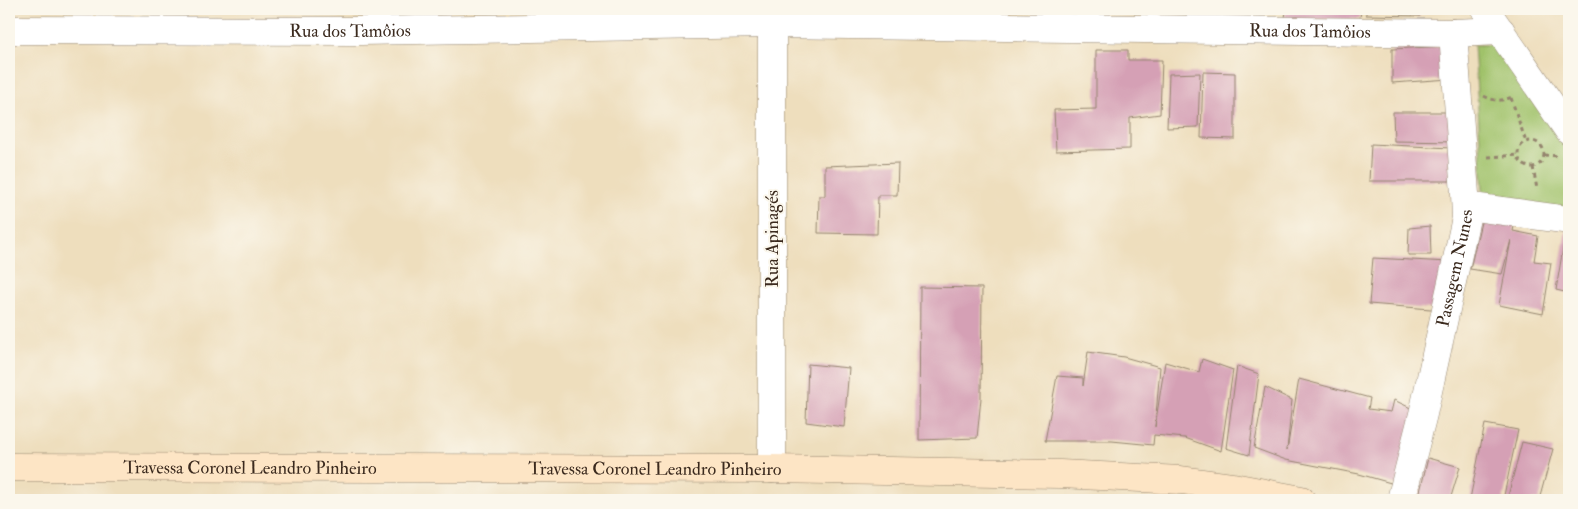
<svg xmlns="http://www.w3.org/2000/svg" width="1578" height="509" font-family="'IM FELL Double Pica',serif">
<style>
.industrial{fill:#d1bdca}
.green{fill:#a0c26b;stroke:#6e7644}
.building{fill:#d5a0b5}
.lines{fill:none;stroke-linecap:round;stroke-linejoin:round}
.street-casing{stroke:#94846e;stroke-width:29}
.secondary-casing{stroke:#94846e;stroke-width:29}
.path{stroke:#94846e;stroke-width:3;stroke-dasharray:4 4;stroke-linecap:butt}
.street{stroke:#fff;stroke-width:28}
.secondary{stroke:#fde5c5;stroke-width:28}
.labels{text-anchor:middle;stroke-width:4;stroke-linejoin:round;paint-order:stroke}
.street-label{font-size:18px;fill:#3b2a1e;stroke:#fbf7ec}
</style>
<rect width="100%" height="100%" fill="#fbf7ec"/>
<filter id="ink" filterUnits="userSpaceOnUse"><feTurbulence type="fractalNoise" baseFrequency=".02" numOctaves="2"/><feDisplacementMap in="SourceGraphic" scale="10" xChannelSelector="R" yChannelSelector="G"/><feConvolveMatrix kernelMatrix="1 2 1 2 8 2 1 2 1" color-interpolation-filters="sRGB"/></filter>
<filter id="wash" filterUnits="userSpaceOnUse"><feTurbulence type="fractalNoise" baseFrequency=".0096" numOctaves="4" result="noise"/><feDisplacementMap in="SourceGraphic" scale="20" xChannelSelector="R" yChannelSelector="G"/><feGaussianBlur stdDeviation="1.12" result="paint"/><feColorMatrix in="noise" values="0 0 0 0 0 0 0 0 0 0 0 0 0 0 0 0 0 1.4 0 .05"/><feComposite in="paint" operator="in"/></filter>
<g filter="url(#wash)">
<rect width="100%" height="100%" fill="#eedebd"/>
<path class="industrial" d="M 805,9 L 909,9 L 849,17 L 805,16 Z"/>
<path class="green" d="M 1506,44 L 1569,140 L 1569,215 L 1484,206 L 1474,45 Z"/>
<g id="blocks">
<g class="building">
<path d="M 805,9 L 849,9 L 849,17 L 805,16 Z"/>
<path d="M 1286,9 L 1361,9 L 1360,19 L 1285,19 Z"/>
<path d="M 1366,9 L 1420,9 L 1420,16 L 1366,15 Z"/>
<path d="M 1448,46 L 1450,79 L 1392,83 L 1392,49 Z"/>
<path d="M 1096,50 L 1128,50 L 1128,60 L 1162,60 L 1160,114 L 1130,118 L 1130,149 L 1056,151 L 1054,110 L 1096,109 Z"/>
<path d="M 1203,72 L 1235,73 L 1235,139 L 1201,138 Z"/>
<path d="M 1200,73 L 1198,127 L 1167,128 L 1169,74 Z"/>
<path d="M 1393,112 L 1458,112 L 1458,142 L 1394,141 Z"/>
<path d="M 1371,144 L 1451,148 L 1450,181 L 1369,181 Z"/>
<path d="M 898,163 L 897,195 L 878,195 L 877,234 L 818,233 L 819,196 L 825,196 L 825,166 Z"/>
<path d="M 1482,218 L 1515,222 L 1513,231 L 1538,236 L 1534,261 L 1551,263 L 1543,314 L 1499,305 L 1511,240 L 1502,274 L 1470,269 Z"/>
<path d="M 1430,226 L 1431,255 L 1408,255 L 1409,228 Z"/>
<path d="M 1566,230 L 1569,230 L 1569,293 L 1556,290 Z"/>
<path d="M 1373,258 L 1449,262 L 1443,310 L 1369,304 Z"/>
<path d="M 920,287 L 982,288 L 981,398 L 977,438 L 919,440 Z"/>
<path d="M 1088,352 L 1124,357 L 1160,367 L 1155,427 L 1165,362 L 1199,372 L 1202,359 L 1233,370 L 1221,451 L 1185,438 L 1154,435 L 1153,445 L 1112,441 L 1045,441 L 1057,376 L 1083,378 L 1083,386 Z"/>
<path d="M 808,364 L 849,368 L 844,427 L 806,422 Z"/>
<path d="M 1237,366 L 1259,374 L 1249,455 L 1226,448 Z"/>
<path d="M 1299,379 L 1370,398 L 1368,409 L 1391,412 L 1394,400 L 1423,414 L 1405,487 L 1359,474 L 1286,460 L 1254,448 L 1265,387 L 1292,400 L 1287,450 Z"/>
<path d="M 1485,424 L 1518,430 L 1503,500 L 1470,499 Z"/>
<path d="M 1522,442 L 1553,449 L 1539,500 L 1507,500 Z"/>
<path d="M 1428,458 L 1460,467 L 1450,500 L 1418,500 Z"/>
</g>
</g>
</g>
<g filter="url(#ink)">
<use href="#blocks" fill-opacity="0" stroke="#94846e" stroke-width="1"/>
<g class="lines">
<g class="street-casing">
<g id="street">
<path d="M 1485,9 L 1569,131"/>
<path id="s1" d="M 9,30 L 361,31 L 773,24 L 1453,33 L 1501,31"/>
<path d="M 1466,206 L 1569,220"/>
<path d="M 772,469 L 772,9"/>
<path id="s2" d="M 1401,500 L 1423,414 L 1466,218 L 1465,194 L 1453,33"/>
</g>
</g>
<g class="secondary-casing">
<g id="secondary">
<path id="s3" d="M 9,467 L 772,469 L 1060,474 L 1181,480 L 1233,487 L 1301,500"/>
</g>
</g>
<g class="path">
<path d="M 1484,96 C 1495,102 1504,101 1514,96"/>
<path d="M 1511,98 L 1526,142"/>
<circle cx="1531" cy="154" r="13"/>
<path d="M 1544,155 L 1559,156"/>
<path d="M 1488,157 L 1518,155"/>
<path d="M 1533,167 L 1537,189"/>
</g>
<use href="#street" class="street"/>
<use href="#secondary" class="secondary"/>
</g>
</g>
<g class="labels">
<g class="street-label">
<text dy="6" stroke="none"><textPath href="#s1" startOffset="341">Rua dos Tamôios</textPath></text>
<text dy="6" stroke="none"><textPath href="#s1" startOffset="1301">Rua dos Tamôios</textPath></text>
<text transform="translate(772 239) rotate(-90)" y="6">Rua Apinagés</text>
<text dy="6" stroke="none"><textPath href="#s2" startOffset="238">Passagem Nunes</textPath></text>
<text dy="6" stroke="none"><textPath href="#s3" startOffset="241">Travessa Coronel Leandro Pinheiro</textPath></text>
<text dy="6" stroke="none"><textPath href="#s3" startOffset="646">Travessa Coronel Leandro Pinheiro</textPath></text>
</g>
</g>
<rect width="1578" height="509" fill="none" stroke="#fbf7ec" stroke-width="30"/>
</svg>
